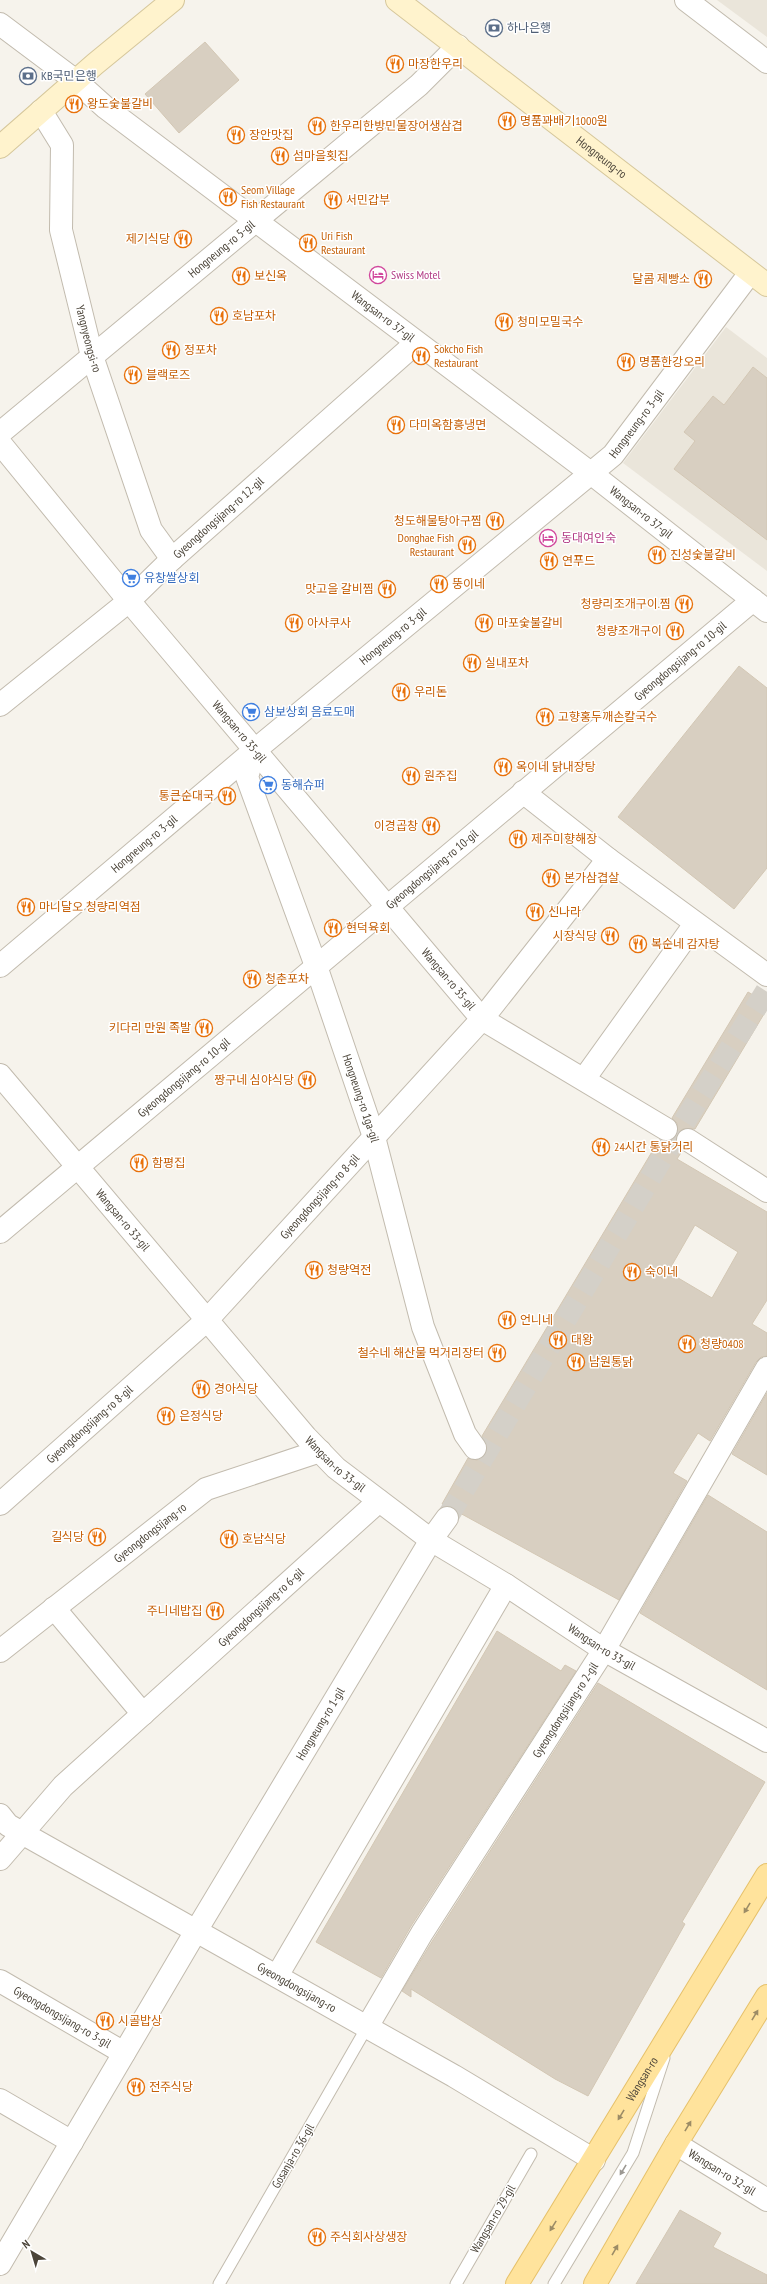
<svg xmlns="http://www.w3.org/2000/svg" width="767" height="2284" font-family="'PT Sans Narrow','Noto Sans KR',sans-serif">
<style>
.residential{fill:#eae5da}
.building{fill:#d8cfc1;stroke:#d3c7b4;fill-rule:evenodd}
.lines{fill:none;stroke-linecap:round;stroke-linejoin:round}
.street-tunnel{stroke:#d4d0c8;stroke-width:22;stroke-dasharray:22 11;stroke-linecap:butt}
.lane-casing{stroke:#c2bbae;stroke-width:13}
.street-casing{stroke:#c2bbae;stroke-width:24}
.secondary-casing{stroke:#d6c79b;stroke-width:24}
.primary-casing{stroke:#e6c16a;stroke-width:24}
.lane{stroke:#fff;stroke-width:11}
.street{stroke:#fff;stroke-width:22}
.secondary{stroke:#fff3cd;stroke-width:22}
.primary{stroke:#ffe39c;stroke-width:22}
.oneway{fill:#9c8c66}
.oneway2{fill:#9c9892}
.labels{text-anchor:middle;stroke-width:3;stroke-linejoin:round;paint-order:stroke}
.service-label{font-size:12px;fill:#4e5e75;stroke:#fff;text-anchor:start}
.food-label{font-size:12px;fill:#c56008;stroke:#fff;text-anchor:start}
.street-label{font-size:12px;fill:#4b4439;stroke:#fff}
.hotel-label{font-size:12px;fill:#b23c85;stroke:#fff;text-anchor:start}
.shop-label{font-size:12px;fill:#366cbe;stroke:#fff;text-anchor:start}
</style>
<rect width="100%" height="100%" fill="#f6f3ec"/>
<g class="residential">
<path d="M 717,0 L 767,0 L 767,37 Z"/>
<path d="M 726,327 L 767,358 L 767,571 L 623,463 Z"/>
</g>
<g class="building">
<path d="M 205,42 L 239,80 L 179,133 L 145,94 Z"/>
<path d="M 753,367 L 767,378 L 767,540 L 674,469 L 695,441 L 684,432 L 713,396 L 724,405 Z"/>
<path d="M 739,666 L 767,688 L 767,868 L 734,909 L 618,817 Z"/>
<path d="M 748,992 L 767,1003 L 767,1009 L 695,1129 L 683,1129 L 677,1134 L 677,1123 L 672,1118 Z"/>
<path d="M 677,1135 L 677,1145 L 682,1151 L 677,1159 L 767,1212 L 767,1300 L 752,1324 L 767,1333 L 767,1356 L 761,1357 L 756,1362 L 710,1441 L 698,1433 L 673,1473 L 687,1481 L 619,1600 L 458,1512 L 454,1508 L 442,1504 L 468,1458 L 477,1460 L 486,1454 L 487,1446 L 482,1436 L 659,1140 L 672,1140 ZM 695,1225 L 738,1252 L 712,1298 L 668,1272 Z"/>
<path d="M 767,1393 L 767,1475 L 732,1454 Z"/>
<path d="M 708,1495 L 767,1532 L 767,1690 L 640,1613 Z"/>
<path d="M 497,1631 L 561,1671 L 565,1665 L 576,1671 L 411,1926 L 381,1978 L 316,1942 Z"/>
<path d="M 598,1683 L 765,1782 L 682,1922 L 685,1924 L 588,2096 L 555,2079 L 411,1989 L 411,1997 L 402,1991 L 433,1940 Z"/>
<path d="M 680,2210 L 721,2233 L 713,2247 L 767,2275 L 767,2284 L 636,2284 Z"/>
</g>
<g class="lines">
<path class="street-tunnel" d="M 447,1518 L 676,1135 L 767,990"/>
<g class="lane-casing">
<g id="lane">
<path d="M 219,2284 L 367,2027"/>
<path d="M 456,2284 L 531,2154"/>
<path d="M 554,2284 L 633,2153 L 664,2058"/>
</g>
</g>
<g class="street-casing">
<g id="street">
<path d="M 686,0 L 767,62"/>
<path id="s1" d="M 0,24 L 76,81 L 106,108 L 592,474 L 767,611"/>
<path id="s2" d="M 41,111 L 62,145 L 61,230 L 92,356 L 151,530 L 172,559"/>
<path id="s3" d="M 0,433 L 419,85 L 458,46"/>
<path id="s4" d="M 0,443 L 129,601 L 482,1019 L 666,1129"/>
<path id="s5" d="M 0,705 L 129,601 L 172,559 L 416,343"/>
<path id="s6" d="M 255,750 L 247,777 L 316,966 L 374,1137 L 423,1327 L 465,1434 L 475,1448"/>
<path d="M 523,792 L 608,859 L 767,975"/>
<path id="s7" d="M 0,966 L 255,750 L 613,455 L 750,273"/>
<path id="s8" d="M 0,1075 L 306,1437 L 336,1468 L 431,1540 L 506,1585 L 604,1650 L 767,1741"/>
<path d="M 584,1079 L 695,924"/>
<path d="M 688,1140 L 767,1191"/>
<path id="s9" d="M 0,1232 L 753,600"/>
<path id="s10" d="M 0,1504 L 207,1320 L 482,1019 L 608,859"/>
<path d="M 54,1608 L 143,1714"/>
<path id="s11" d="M 0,1651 L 206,1489 L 320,1451"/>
<path id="s12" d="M 0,1815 L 8,1825 L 22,1833 L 454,2076 L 594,2160"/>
<path id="s13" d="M 0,1859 L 63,1786 L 379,1501"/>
<path d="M 277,1976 L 506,1585"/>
<path id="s14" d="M 0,1981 L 124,2053"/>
<path id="s15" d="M 367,2027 L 422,1933 L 604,1650 L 767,1368"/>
<path d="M 0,2100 L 72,2142"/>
<path id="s16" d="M 676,2144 L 767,2200"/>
<path id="s17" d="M 0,2264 L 196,1931 L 431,1540 L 447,1518"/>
</g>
</g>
<g class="secondary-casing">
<g id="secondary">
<path id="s18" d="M 397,0 L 767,285"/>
<path d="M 0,147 L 95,64 L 173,0"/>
</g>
</g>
<g class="primary-casing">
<g id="primary">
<path id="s19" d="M 517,2284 L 767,1875"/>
<path d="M 595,2284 L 676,2144 L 767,1996"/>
</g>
</g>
<use href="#lane" class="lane"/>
<use href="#street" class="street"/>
<use href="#secondary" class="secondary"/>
<use href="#primary" class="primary"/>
</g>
<defs><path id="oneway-solid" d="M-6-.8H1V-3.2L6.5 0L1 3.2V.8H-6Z"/></defs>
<g class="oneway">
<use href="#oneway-solid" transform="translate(747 1908) rotate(121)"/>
<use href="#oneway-solid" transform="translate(755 2015) rotate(-59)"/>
<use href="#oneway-solid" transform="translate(621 2115) rotate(121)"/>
<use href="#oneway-solid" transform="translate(688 2126) rotate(-59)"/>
<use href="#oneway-solid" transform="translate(553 2226) rotate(122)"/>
<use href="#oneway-solid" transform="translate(615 2250) rotate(-60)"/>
</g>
<use class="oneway2" href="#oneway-solid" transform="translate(623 2170) rotate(121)"/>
<defs>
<g id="bank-ring" transform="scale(0.9)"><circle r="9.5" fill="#fff" stroke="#5c6f8a" stroke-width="1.5"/><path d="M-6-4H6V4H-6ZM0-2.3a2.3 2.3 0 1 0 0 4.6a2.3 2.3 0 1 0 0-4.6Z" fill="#5c6f8a"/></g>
<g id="restaurant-ring" transform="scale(0.9)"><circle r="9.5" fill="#fff" stroke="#e8710a" stroke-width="1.5"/><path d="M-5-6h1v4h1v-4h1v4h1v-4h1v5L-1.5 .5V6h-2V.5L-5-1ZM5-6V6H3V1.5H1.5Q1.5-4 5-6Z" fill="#e8710a"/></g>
<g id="hotel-ring" transform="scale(0.9)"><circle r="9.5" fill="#fff" stroke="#d1479c" stroke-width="1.5"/><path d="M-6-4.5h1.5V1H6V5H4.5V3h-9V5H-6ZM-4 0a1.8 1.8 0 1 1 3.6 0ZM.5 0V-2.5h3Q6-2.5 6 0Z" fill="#d1479c"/></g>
<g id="supermarket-ring" transform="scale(0.9)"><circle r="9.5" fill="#fff" stroke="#3f7fe0" stroke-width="1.5"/><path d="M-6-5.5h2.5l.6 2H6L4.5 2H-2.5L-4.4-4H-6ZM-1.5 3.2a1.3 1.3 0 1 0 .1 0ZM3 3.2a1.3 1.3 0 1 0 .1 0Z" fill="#3f7fe0"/></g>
</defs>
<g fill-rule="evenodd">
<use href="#bank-ring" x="494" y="28"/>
<use href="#restaurant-ring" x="395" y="64"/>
<use href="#bank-ring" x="28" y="76"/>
<use href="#restaurant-ring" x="74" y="104"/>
<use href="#restaurant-ring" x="507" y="121"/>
<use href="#restaurant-ring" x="317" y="126"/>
<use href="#restaurant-ring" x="236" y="135"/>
<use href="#restaurant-ring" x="280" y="156"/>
<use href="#restaurant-ring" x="228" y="197"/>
<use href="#restaurant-ring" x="333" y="200"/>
<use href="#restaurant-ring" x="183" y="239"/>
<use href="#restaurant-ring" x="308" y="243"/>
<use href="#hotel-ring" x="378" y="275"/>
<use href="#restaurant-ring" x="241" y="276"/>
<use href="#restaurant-ring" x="703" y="279"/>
<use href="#restaurant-ring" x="219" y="316"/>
<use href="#restaurant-ring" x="504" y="322"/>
<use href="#restaurant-ring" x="171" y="350"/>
<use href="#restaurant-ring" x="421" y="356"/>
<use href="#restaurant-ring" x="626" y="362"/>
<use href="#restaurant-ring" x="133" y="375"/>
<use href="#restaurant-ring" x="396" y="425"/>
<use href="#restaurant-ring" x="495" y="521"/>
<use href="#hotel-ring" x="548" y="538"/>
<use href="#restaurant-ring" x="467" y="545"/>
<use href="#restaurant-ring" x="657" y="555"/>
<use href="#restaurant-ring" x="549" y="561"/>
<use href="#supermarket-ring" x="131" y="578"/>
<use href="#restaurant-ring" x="439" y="584"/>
<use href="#restaurant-ring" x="387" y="589"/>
<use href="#restaurant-ring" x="684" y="604"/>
<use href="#restaurant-ring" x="294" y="623"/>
<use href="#restaurant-ring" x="484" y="623"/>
<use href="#restaurant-ring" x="675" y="631"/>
<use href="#restaurant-ring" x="472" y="663"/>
<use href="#restaurant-ring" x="401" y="692"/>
<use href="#supermarket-ring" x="251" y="712"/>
<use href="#restaurant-ring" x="545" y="717"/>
<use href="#restaurant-ring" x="503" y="767"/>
<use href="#restaurant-ring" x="411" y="776"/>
<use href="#supermarket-ring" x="268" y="785"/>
<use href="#restaurant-ring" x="227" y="796"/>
<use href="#restaurant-ring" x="431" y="826"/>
<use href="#restaurant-ring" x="518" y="839"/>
<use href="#restaurant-ring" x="551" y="878"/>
<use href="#restaurant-ring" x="26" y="907"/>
<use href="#restaurant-ring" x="535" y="912"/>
<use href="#restaurant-ring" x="333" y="928"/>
<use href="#restaurant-ring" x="610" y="936"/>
<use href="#restaurant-ring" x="638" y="944"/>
<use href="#restaurant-ring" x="252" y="979"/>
<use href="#restaurant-ring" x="204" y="1028"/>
<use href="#restaurant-ring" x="307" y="1080"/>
<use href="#restaurant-ring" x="601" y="1147"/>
<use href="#restaurant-ring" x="139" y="1163"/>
<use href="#restaurant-ring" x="314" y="1270"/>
<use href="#restaurant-ring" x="632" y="1272"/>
<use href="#restaurant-ring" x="507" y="1320"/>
<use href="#restaurant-ring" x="558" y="1340"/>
<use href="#restaurant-ring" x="687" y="1344"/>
<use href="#restaurant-ring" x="497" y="1353"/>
<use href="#restaurant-ring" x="576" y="1362"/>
<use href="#restaurant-ring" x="201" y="1389"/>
<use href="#restaurant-ring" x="166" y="1416"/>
<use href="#restaurant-ring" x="97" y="1537"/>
<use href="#restaurant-ring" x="229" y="1539"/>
<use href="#restaurant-ring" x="215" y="1611"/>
<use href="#restaurant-ring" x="105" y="2021"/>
<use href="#restaurant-ring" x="136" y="2087"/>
<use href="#restaurant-ring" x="317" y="2237"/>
</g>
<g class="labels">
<g class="service-label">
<text x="507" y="32">하나은행</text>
<text x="41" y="80">KB국민은행</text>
</g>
<g class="food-label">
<text x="408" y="68">마장한우리</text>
<text x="87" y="108">왕도숯불갈비</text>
<text x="520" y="125">명품꽈배기1000원</text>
<text x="330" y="130">한우리한방민물장어생삼겹</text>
<text x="249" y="139">장안맛집</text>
<text x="293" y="160">섬마을횟집</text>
<text x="241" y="194">Seom Village<tspan x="241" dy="14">Fish Restaurant</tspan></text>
<text x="346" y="204">서민갑부</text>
<text x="321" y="240">Uri Fish<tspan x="321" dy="14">Restaurant</tspan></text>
<text x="170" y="243" text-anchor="end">제기식당</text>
<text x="254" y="280">보신옥</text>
<text x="690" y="283" text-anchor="end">달콤 제빵소</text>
<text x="232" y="320">호남포차</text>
<text x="517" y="326">청미모밀국수</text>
<text x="434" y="353">Sokcho Fish<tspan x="434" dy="14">Restaurant</tspan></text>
<text x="184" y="354">정포차</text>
<text x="639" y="366">명품한강오리</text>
<text x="146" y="379">블랙로즈</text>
<text x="409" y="429">다미옥함흥냉면</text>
<text x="482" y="525" text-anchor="end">청도해물탕아구찜</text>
<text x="454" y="542" text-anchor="end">Donghae Fish<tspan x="454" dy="14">Restaurant</tspan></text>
<text x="670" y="559">진성숯불갈비</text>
<text x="562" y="565">연푸드</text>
<text x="452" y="588">뚱이네</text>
<text x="374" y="593" text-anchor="end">맛고을 갈비찜</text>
<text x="671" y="608" text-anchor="end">청량리조개구이.찜</text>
<text x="307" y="627">아사쿠사</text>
<text x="497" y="627">마포숯불갈비</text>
<text x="662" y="635" text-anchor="end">청량조개구이</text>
<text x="485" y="667">실내포차</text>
<text x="414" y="696">우리돈</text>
<text x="558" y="721">고향홍두깨손칼국수</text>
<text x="516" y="771">옥이네 닭내장탕</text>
<text x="424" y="780">원주집</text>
<text x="214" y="800" text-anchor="end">통큰순대국</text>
<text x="418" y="830" text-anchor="end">이경곱창</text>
<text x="531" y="843">제주미향해장</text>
<text x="564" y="882">본가삼겹살</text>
<text x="39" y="911">마니달오 청량리역점</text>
<text x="548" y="916">신나라</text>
<text x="346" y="932">현덕육회</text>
<text x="597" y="940" text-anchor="end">시장식당</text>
<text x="651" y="948">복순네 감자탕</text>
<text x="265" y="983">청춘포차</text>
<text x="191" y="1032" text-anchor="end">키다리 만원 족발</text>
<text x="294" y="1084" text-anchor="end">짱구네 심야식당</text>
<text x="614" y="1151">24시간 통닭거리</text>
<text x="152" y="1167">함평집</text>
<text x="327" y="1274">청량역전</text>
<text x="645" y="1276">숙이네</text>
<text x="520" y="1324">언니네</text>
<text x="571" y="1344">대왕</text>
<text x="700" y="1348">청량0408</text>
<text x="484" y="1357" text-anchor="end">철수네 해산물 먹거리장터</text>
<text x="589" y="1366">남원통닭</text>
<text x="214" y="1393">경아식당</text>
<text x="179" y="1420">은정식당</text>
<text x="84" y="1541" text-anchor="end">길식당</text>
<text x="242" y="1543">호남식당</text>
<text x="202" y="1615" text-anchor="end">주니네밥집</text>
<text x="118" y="2025">시골밥상</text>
<text x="149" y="2091">전주식당</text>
<text x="330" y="2241">주식회사상생장</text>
</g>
<g class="street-label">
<text dy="4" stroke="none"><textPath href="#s18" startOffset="258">Hongneung-ro</textPath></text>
<text dy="4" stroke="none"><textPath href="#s3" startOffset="288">Hongneung-ro 5-gil</textPath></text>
<text dy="4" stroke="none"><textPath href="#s1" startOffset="482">Wangsan-ro 37-gil</textPath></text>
<text dy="4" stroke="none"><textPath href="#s2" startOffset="237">Yangnyeongsi-ro</textPath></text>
<text dy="4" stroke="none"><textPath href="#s7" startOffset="837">Hongneung-ro 3-gil</textPath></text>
<text dy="4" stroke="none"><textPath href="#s1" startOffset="806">Wangsan-ro 37-gil</textPath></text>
<text dy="4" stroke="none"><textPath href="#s5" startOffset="288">Gyeongdongsijang-ro 12-gil</textPath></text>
<text dy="4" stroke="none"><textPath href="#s7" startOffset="513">Hongneung-ro 3-gil</textPath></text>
<text dy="4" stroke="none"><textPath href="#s9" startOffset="888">Gyeongdongsijang-ro 10-gil</textPath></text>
<text dy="4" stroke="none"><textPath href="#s4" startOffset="375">Wangsan-ro 35-gil</textPath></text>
<text dy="4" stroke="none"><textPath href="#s7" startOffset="189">Hongneung-ro 3-gil</textPath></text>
<text dy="4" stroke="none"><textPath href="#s9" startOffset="564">Gyeongdongsijang-ro 10-gil</textPath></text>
<text dy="4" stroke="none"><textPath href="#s4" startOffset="699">Wangsan-ro 35-gil</textPath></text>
<text dy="4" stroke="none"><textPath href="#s9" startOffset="240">Gyeongdongsijang-ro 10-gil</textPath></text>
<text dy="4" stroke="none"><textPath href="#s6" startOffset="369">Hongneung-ro 1ga-gil</textPath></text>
<text dy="4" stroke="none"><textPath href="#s10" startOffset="444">Gyeongdongsijang-ro 8-gil</textPath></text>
<text dy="4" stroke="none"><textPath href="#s8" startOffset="190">Wangsan-ro 33-gil</textPath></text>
<text dy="4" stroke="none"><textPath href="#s10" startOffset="120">Gyeongdongsijang-ro 8-gil</textPath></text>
<text dy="4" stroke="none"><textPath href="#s8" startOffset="514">Wangsan-ro 33-gil</textPath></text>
<text dy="4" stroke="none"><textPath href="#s11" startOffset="191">Gyeongdongsijang-ro</textPath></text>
<text dy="4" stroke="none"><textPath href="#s13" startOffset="363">Gyeongdongsijang-ro 6-gil</textPath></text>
<text dy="4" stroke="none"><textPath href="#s8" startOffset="838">Wangsan-ro 33-gil</textPath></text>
<text dy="4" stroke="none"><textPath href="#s15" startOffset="374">Gyeongdongsijang-ro 2-gil</textPath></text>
<text dy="4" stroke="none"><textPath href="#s17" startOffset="628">Hongneung-ro 1-gil</textPath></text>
<text dy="4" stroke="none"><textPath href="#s12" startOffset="344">Gyeongdongsijang-ro</textPath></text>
<text dy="4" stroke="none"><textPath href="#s14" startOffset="72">Gyeongdongsijang-ro 3-gil</textPath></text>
<text dy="4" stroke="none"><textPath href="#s19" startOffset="240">Wangsan-ro</textPath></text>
<text transform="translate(293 2156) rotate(-60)" y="4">Gosanja-ro 36-gil</text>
<text dy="4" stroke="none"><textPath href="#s16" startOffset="54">Wangsan-ro 32-gil</textPath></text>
<text transform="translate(493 2219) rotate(-60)" y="4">Wangsan-ro 29-gil</text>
</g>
<g class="hotel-label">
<text x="391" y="279">Swiss Motel</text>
<text x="561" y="542">동대여인숙</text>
</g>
<g class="shop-label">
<text x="144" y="582">유창쌀상회</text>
<text x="264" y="716">삼보상회 음료도매</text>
<text x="281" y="789">동해슈퍼</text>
</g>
</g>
<g transform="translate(32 2252) rotate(322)" stroke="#ffffff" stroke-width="3" paint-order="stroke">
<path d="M0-3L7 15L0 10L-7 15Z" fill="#4b4439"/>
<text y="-6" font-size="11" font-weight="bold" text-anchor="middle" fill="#4b4439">N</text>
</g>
</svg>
